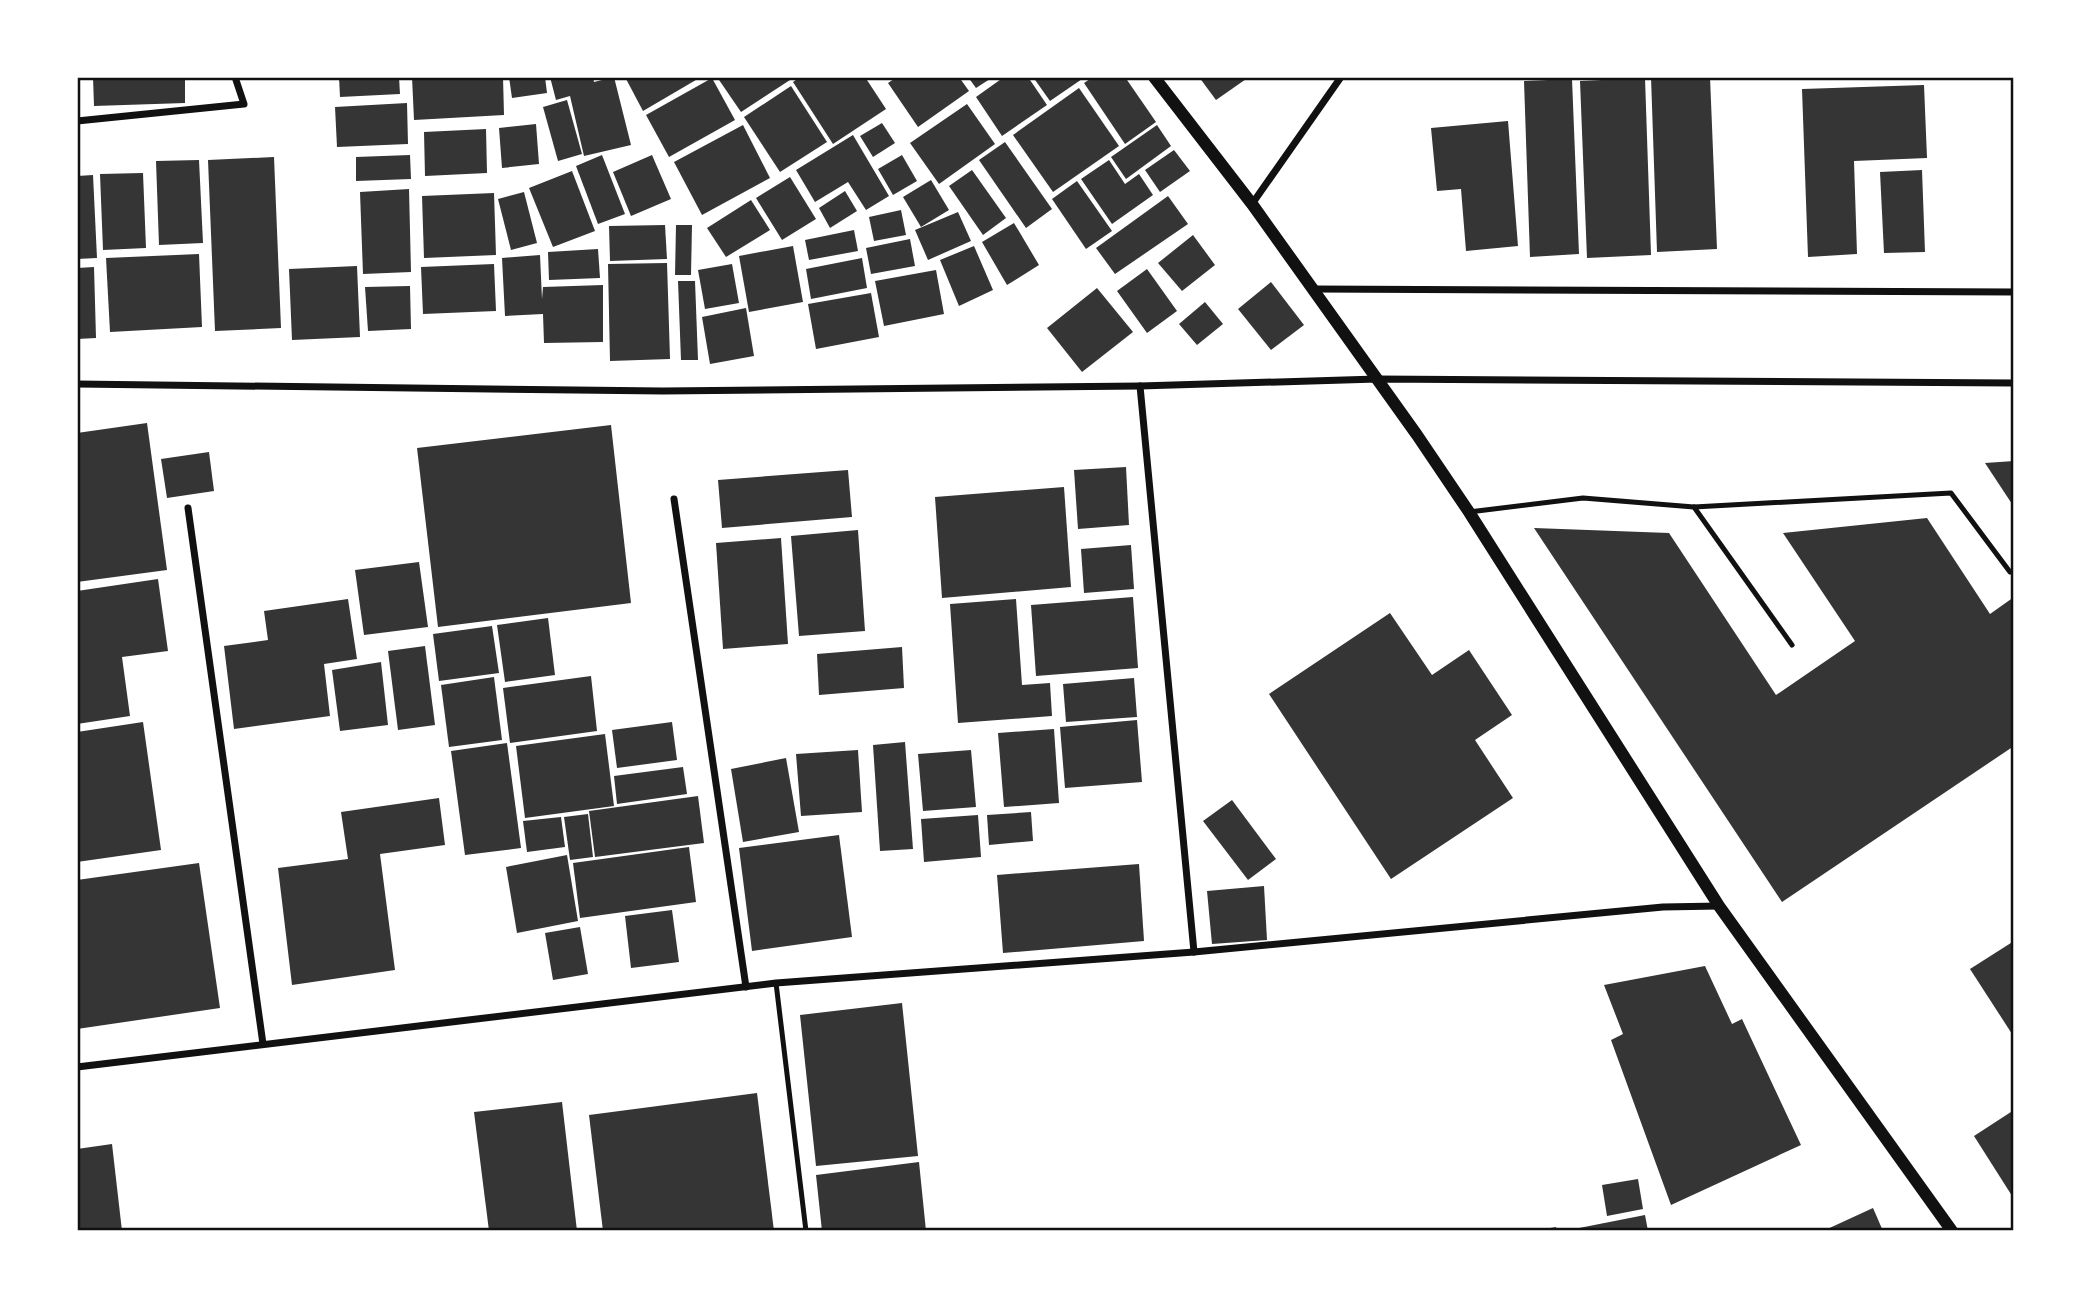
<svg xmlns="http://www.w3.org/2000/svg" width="2091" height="1308" font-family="'PT Sans',sans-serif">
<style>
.building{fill:#353535}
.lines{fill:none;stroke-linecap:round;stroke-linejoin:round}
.service{stroke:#111;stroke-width:5}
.minor{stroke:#111;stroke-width:7}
.tertiary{stroke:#111;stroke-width:12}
.neatline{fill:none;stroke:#111;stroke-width:2.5}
</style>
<rect width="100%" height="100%" fill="#fff"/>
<g class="building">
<path d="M 93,77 L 185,77 L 185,103 L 94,106 Z"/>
<path d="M 339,77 L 399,77 L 400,94 L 340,97 Z"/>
<path d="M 412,77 L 503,77 L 504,115 L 414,120 Z"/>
<path d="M 509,77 L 545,77 L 547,93 L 512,98 Z"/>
<path d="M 550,77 L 593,77 L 594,82 L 614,77 L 631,145 L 584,156 L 570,96 L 556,100 Z"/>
<path d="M 625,77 L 701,77 L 643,111 Z"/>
<path d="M 717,77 L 788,77 L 790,80 L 741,112 Z"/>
<path d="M 800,77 L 865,77 L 886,109 L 833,144 L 793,82 Z"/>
<path d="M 897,77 L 959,77 L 969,91 L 918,127 L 888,83 Z"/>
<path d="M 968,77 L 993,77 L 976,88 Z"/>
<path d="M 1004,77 L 1028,77 L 1047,105 L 1002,136 L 976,97 Z"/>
<path d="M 1033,77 L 1085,77 L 1050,101 Z"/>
<path d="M 1093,77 L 1125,77 L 1156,122 L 1125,144 L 1084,83 Z"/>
<path d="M 1199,77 L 1249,77 L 1216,100 Z"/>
<path d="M 1651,77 L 1710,77 L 1717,249 L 1657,252 Z"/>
<path d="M 712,78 L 735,120 L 669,157 L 646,115 Z"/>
<path d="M 1645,78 L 1651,255 L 1587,258 L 1580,81 Z"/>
<path d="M 1572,79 L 1579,254 L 1530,257 L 1524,81 Z"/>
<path d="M 1924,85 L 1927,158 L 1854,161 L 1857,254 L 1808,257 L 1802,89 Z"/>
<path d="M 791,86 L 827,142 L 780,172 L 744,117 Z"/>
<path d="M 1079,88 L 1119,146 L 1053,192 L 1013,135 Z"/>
<path d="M 567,100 L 582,154 L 558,161 L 543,107 Z"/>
<path d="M 407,103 L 408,144 L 337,147 L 335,107 Z"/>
<path d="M 967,104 L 995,144 L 939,184 L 910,143 Z"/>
<path d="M 1508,121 L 1518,246 L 1466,251 L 1461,189 L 1437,191 L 1431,128 Z"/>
<path d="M 882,123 L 895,143 L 873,157 L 860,136 Z"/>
<path d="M 536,124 L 539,164 L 502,168 L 499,128 Z"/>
<path d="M 743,125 L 770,178 L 702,215 L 674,162 Z"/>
<path d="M 1157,125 L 1171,146 L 1126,179 L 1111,157 Z"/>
<path d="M 486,129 L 487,173 L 425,176 L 424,132 Z"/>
<path d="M 853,135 L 889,196 L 866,210 L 848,182 L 815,202 L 796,170 Z"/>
<path d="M 1005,142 L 1052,209 L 1026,228 L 979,160 Z"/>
<path d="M 1174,150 L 1190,171 L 1160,192 L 1145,170 Z"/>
<path d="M 410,155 L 411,179 L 356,181 L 356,157 Z"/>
<path d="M 602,155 L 625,214 L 598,224 L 576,166 Z"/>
<path d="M 652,155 L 671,199 L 631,216 L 613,172 Z"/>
<path d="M 902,155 L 917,181 L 893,195 L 878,169 Z"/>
<path d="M 274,157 L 281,328 L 215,331 L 208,160 Z"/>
<path d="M 199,160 L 203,243 L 159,245 L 156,161 Z"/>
<path d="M 1109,160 L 1125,184 L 1139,174 L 1153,195 L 1112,224 L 1081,179 Z"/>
<path d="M 972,170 L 1006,218 L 983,235 L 949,186 Z"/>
<path d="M 1922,170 L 1925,252 L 1884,253 L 1880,172 Z"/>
<path d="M 572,171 L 595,231 L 553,247 L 529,188 Z"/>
<path d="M 143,173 L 146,248 L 103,250 L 100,174 Z"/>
<path d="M 93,175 L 97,258 L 77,259 L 77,176 Z"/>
<path d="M 790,177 L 816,219 L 782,240 L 756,198 Z"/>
<path d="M 931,180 L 949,210 L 921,227 L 903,197 Z"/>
<path d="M 1077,181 L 1112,231 L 1086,249 L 1052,199 Z"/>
<path d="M 409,189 L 411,272 L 363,274 L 360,192 Z"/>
<path d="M 845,191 L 857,211 L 830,228 L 819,208 Z"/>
<path d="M 524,192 L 537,243 L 511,250 L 498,199 Z"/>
<path d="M 494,193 L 496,255 L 424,258 L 422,196 Z"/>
<path d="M 1168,196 L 1188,224 L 1115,274 L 1096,248 Z"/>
<path d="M 751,200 L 770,230 L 726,257 L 707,228 Z"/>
<path d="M 901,210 L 906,235 L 874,241 L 869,217 Z"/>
<path d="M 958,212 L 971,241 L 928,260 L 915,230 Z"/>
<path d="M 1014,223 L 1039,265 L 1007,285 L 982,242 Z"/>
<path d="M 665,225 L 667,259 L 610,261 L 609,226 Z"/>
<path d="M 676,225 L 692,225 L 691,275 L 675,275 Z"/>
<path d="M 854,230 L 858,251 L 809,260 L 805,240 Z"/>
<path d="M 1193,235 L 1215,265 L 1182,291 L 1158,263 Z"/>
<path d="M 910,239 L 915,266 L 871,274 L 866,248 Z"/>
<path d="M 793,246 L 803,302 L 749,312 L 739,256 Z"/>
<path d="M 974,246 L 993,290 L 959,306 L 940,260 Z"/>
<path d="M 598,249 L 600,278 L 549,280 L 548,252 Z"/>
<path d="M 199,254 L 202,327 L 110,332 L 106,258 Z"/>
<path d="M 540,255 L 542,299 L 543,287 L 603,285 L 603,342 L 544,343 L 543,314 L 505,316 L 502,258 Z"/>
<path d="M 862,258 L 867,288 L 811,299 L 806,269 Z"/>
<path d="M 667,263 L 670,359 L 610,361 L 608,264 Z"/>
<path d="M 494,264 L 496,311 L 423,314 L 421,267 Z"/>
<path d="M 732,264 L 739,303 L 705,309 L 698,270 Z"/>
<path d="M 357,266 L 360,337 L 292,340 L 289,269 Z"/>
<path d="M 94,267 L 96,338 L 77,339 L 77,268 Z"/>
<path d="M 1147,269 L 1177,311 L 1147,333 L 1117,291 Z"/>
<path d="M 936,270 L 944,314 L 884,326 L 875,281 Z"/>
<path d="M 678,281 L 695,281 L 698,360 L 681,360 Z"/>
<path d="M 1271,282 L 1304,325 L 1271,350 L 1238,309 Z"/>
<path d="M 410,286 L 411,329 L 368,331 L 365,287 Z"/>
<path d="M 1097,288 L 1133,332 L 1082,372 L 1047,328 Z"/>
<path d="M 871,293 L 879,337 L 816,349 L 808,304 Z"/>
<path d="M 1205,302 L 1223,324 L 1197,345 L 1179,324 Z"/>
<path d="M 746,308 L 754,356 L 710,364 L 702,317 Z"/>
<path d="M 147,423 L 167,570 L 77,582 L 77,433 Z"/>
<path d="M 611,425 L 631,603 L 438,627 L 417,448 Z"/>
<path d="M 209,452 L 214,491 L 167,498 L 161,459 Z"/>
<path d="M 2014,461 L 2014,507 L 1985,463 Z"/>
<path d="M 1126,467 L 1129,525 L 1078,529 L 1074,470 Z"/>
<path d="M 848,470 L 852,517 L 722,528 L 718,480 Z"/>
<path d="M 1064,487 L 1071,587 L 942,598 L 935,497 Z"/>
<path d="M 1927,518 L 1990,614 L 2014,597 L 2014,746 L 1782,902 L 1534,528 L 1669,533 L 1776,695 L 1855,641 L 1783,533 Z"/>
<path d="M 858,530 L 865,631 L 799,636 L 791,536 Z"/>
<path d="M 781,538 L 788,644 L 723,649 L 716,543 Z"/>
<path d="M 1131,545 L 1134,589 L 1084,593 L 1081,549 Z"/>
<path d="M 419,562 L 428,627 L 364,635 L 355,570 Z"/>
<path d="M 158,579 L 168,651 L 122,657 L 130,716 L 77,724 L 77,591 Z"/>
<path d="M 1133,597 L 1138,668 L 1036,676 L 1031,605 Z"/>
<path d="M 348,599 L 357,659 L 324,664 L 330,716 L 234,729 L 224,646 L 268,640 L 264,611 Z"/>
<path d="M 1016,599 L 1022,685 L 1050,683 L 1052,716 L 958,723 L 950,604 Z"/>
<path d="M 1390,613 L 1432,675 L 1469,650 L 1512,715 L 1475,740 L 1513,798 L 1391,879 L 1269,694 Z"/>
<path d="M 548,618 L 555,675 L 505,682 L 497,625 Z"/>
<path d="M 492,626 L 499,673 L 439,681 L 433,634 Z"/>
<path d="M 425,646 L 435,725 L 398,730 L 388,651 Z"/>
<path d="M 902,647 L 904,688 L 819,695 L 817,654 Z"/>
<path d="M 381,662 L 388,725 L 340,731 L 332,670 Z"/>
<path d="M 591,676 L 597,731 L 510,743 L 503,688 Z"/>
<path d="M 494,677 L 502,740 L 449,747 L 441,685 Z"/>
<path d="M 1134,678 L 1137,717 L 1066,722 L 1063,684 Z"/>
<path d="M 1137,720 L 1142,782 L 1065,788 L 1060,727 Z"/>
<path d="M 143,722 L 161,850 L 77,862 L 77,732 Z"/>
<path d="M 672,722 L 677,760 L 617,768 L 612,730 Z"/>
<path d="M 1054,729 L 1059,803 L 1004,807 L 998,733 Z"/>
<path d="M 605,734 L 614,806 L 525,818 L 516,746 Z"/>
<path d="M 905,742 L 913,849 L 880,851 L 873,745 Z"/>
<path d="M 507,743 L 521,848 L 465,855 L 451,751 Z"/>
<path d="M 858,750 L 862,812 L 801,816 L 796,754 Z"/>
<path d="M 971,750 L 976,807 L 923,811 L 918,754 Z"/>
<path d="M 786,758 L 799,832 L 743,842 L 731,769 Z"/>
<path d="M 683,767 L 687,794 L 617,804 L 614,776 Z"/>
<path d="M 698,796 L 704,843 L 595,857 L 589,811 Z"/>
<path d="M 439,798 L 445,845 L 380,854 L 395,970 L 292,985 L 278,868 L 348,859 L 341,812 Z"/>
<path d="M 1232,800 L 1276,859 L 1248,880 L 1203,821 Z"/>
<path d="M 1031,812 L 1033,841 L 989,845 L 987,815 Z"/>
<path d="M 588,814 L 593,857 L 570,860 L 564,817 Z"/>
<path d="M 978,815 L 981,857 L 924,862 L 921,819 Z"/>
<path d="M 561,817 L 565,847 L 527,852 L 523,821 Z"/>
<path d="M 839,835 L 852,937 L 752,951 L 739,848 Z"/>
<path d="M 689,847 L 696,902 L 580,918 L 573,863 Z"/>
<path d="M 567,855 L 578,921 L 517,933 L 506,867 Z"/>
<path d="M 199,863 L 220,1008 L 77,1029 L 77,880 Z"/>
<path d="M 1139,864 L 1144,941 L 1003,953 L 997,875 Z"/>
<path d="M 1264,886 L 1267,940 L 1212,944 L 1207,891 Z"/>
<path d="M 672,910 L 679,962 L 631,968 L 625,916 Z"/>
<path d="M 580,927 L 588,974 L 553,980 L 545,933 Z"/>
<path d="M 2014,941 L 2014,1037 L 1970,969 Z"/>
<path d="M 1705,966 L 1732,1024 L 1742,1019 L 1801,1145 L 1671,1205 L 1611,1040 L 1623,1034 L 1604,985 Z"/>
<path d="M 902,1003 L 918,1156 L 816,1166 L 800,1015 Z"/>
<path d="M 757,1093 L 774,1231 L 603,1231 L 589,1115 Z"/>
<path d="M 562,1102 L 577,1231 L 489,1231 L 474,1112 Z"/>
<path d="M 2014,1110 L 2014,1199 L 1974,1136 Z"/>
<path d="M 112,1144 L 122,1231 L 77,1231 L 77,1149 Z"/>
<path d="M 919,1162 L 926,1231 L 822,1231 L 816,1175 Z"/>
<path d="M 1638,1179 L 1643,1209 L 1607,1216 L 1602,1185 Z"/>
<path d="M 1873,1208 L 1883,1231 L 1823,1231 Z"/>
<path d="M 1645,1215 L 1648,1231 L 1569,1231 L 1569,1230 Z"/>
<path d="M 1556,1227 L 1557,1231 L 1539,1231 L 1539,1230 Z"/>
</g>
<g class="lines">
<g class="service">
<path d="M 1694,507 L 1792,645"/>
<path d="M 1469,512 L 1583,498 L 1694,507 L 1951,493 L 2010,572"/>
<path d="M 776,983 L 806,1231"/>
</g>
<g class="minor">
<path d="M 77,121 L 244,104 L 235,77"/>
<path d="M 1252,204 L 1341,77"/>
<path d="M 1314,289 L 2014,292"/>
<path d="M 77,384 L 663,391 L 1140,386 L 1377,379 L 2014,383"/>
<path d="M 1140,386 L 1194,952"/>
<path d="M 674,499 L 746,987"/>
<path d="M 188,508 L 263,1044"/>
<path d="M 77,1067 L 776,983 L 1194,952 L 1663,907 L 1719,906"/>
</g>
<path class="tertiary" d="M 1154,77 L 1252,204 L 1417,435 L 1469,512 L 1719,906 L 1952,1231"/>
</g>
<rect width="2091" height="1308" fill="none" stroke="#ffffff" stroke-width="158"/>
<rect x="79" y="79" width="1933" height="1150" class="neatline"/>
</svg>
